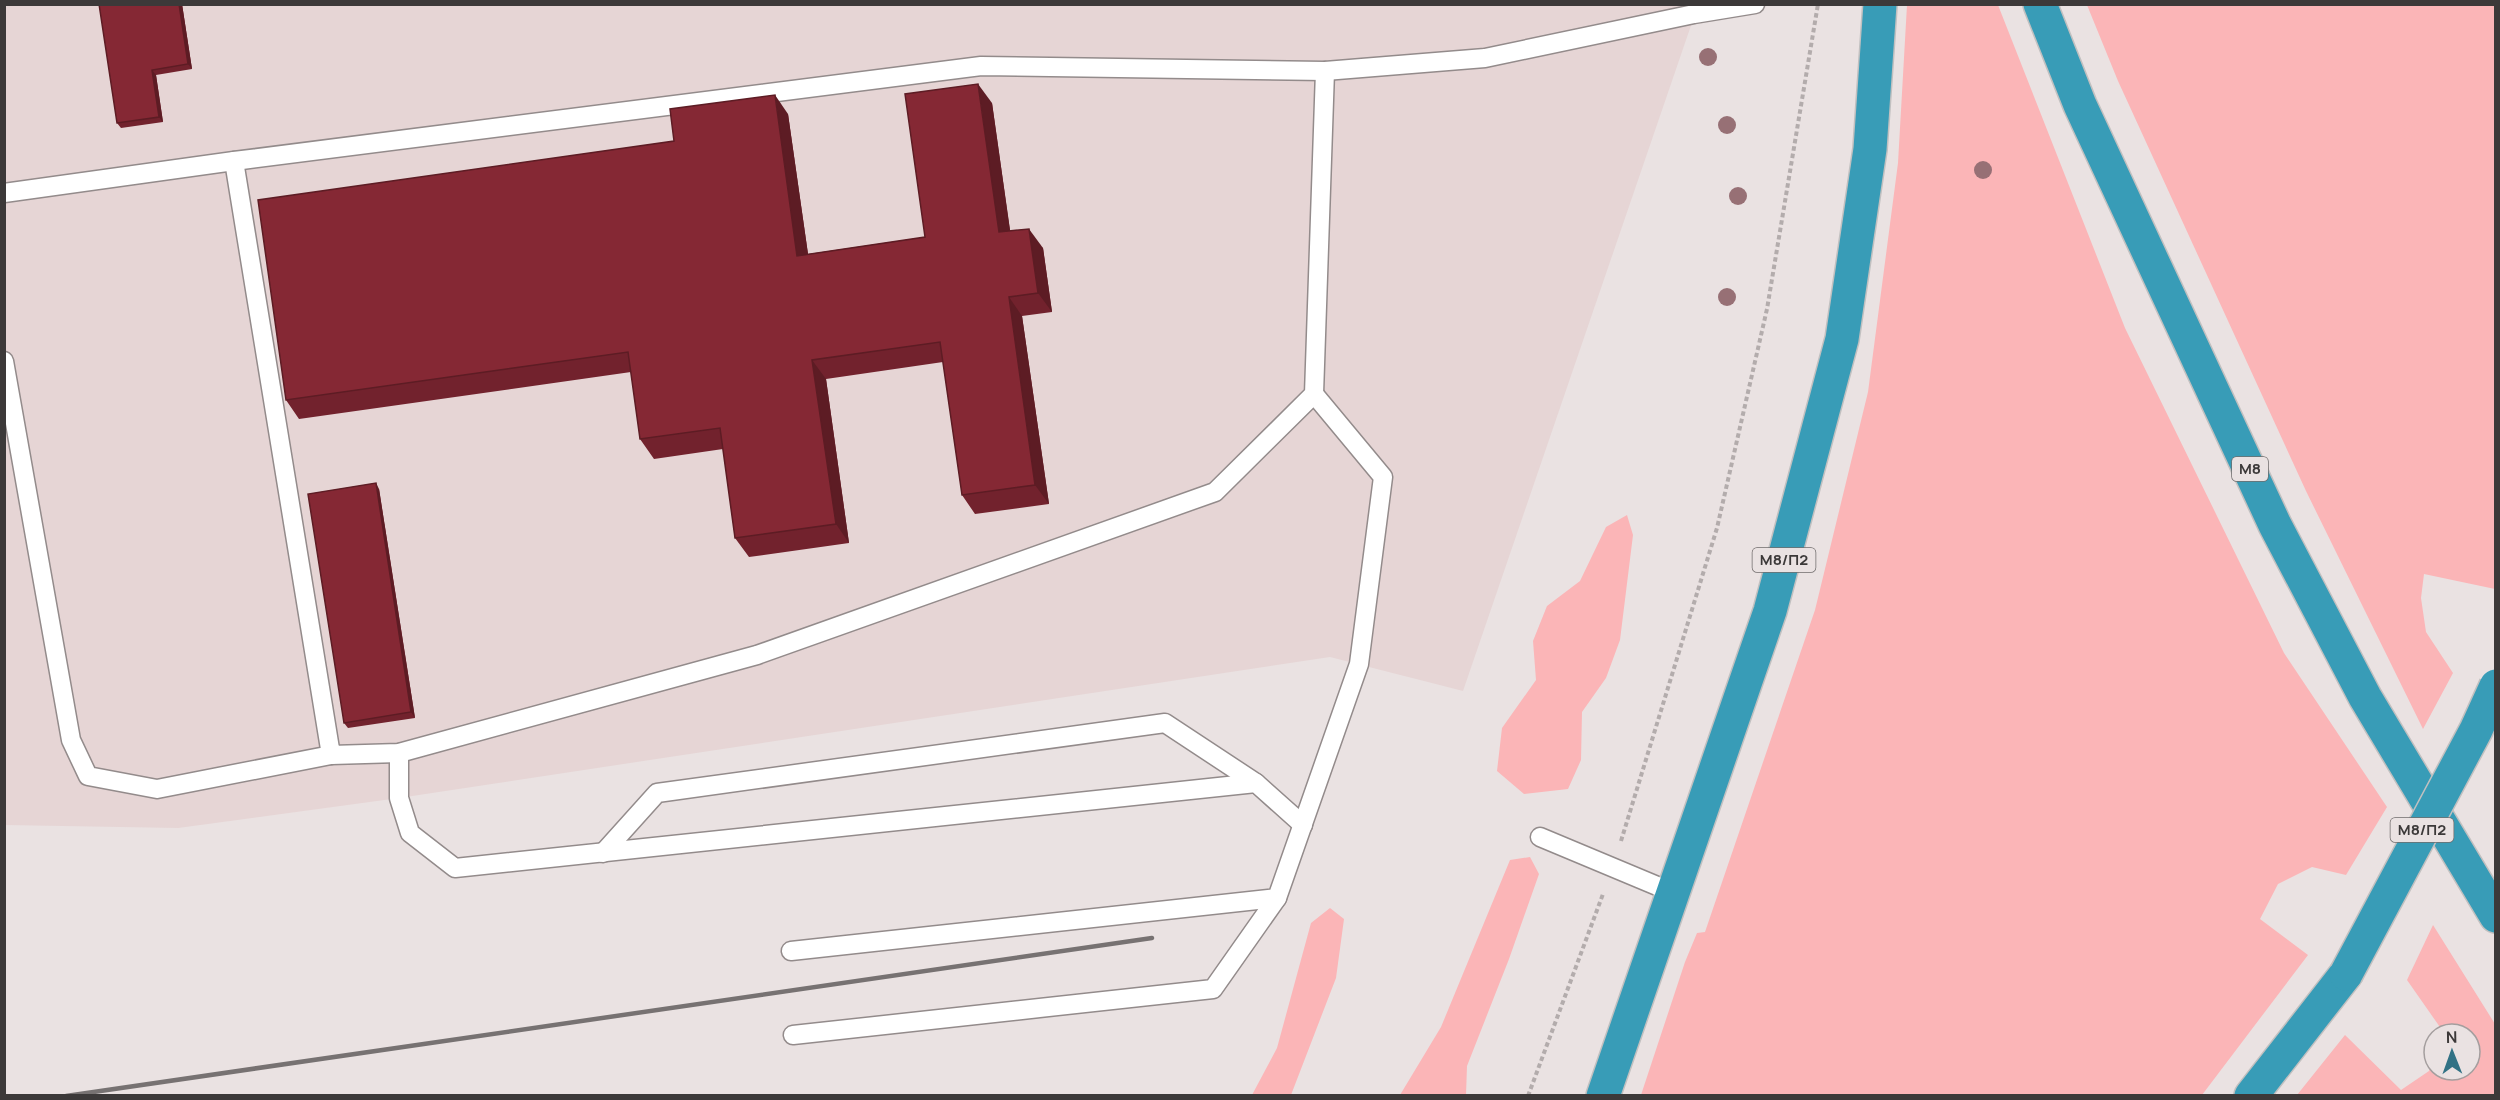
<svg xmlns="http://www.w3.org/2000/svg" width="2500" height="1100" font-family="Manrope,sans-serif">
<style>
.built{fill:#e6d5d5}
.green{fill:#fbb5b7}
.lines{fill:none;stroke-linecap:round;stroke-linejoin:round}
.lane-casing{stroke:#938b8b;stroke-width:21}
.highway-casing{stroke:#c1c0c0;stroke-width:36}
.path{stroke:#b3acac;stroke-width:4;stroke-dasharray:4.5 3;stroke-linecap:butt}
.lane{stroke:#fff;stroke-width:18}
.highway{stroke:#389cb7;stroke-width:33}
.rail{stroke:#777272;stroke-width:4.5}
.highway-bridge-casing{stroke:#c1c0c0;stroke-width:36;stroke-linecap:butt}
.highway-bridge{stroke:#389cb7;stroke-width:33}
.tree{fill:#977075}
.wall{fill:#72222d}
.shaded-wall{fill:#5d1c24}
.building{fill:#852834;stroke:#5d1c24;stroke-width:1.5}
.labels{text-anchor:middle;stroke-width:6;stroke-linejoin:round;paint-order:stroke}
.shield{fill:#eae2e2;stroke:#706c6c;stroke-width:1.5}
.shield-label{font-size:15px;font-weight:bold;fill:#3c3939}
</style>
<rect width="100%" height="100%" fill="#eae2e2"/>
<path class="built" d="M 5,5 L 1698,5 L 1463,691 L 1330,657 L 399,798 L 178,828 L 5,825 Z"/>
<g class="green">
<path d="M 1907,5 L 1998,5 L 2125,328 L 2284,653 L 2387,807 L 2346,875 L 2312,867 L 2278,884 L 2260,919 L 2308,955 L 2202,1095 L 1641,1095 L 1685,962 L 1697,933 L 1705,932 L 1815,610 L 1868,392 L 1898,163 Z"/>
<path d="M 2087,5 L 2495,5 L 2495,589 L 2424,574 L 2421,598 L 2426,632 L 2453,673 L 2423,729 L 2306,491 L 2118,81 Z"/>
<path d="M 1627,515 L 1633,535 L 1620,640 L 1606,678 L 1582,712 L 1581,760 L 1568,789 L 1524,794 L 1497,771 L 1502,728 L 1536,680 L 1533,641 L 1547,606 L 1580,581 L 1606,527 Z"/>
<path d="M 1530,857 L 1539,874 L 1509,959 L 1467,1066 L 1466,1095 L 1400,1095 L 1441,1027 L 1510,860 Z"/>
<path d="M 1330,908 L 1344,919 L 1336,978 L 1291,1095 L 1252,1095 L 1277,1048 L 1311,923 Z"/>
<path d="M 2433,925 L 2495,1024 L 2495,1095 L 2297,1095 L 2345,1035 L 2401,1090 L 2429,1071 L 2434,1056 L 2434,1070 L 2470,1070 L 2470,1034 L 2441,1034 L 2442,1030 L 2407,980 Z"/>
</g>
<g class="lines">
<g class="lane-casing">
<g id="lane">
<path d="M 234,161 L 331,755 L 399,753 L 757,655 L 1215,492 L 1314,394 L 1325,71"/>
<path d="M 4,193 L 234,161 L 981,66 L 1325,71 L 1485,58 L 1694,14 L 1755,4"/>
<path d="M 4,361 L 71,740 L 88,776 L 157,789 L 331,755"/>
<path d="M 399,753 L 399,798 L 410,833 L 455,868 L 1256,783 L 1303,825"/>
<path d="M 1540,837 L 1674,893"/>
<path d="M 603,853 L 657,793 L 1165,723 L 1256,783"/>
<path d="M 791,951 L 1277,898 L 1359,664 L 1383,477 L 1314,394"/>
<path d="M 793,1035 L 1213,989 L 1277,898"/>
</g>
</g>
<g class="highway-casing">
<g id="highway">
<path d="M 2040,4 L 2080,105 L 2275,525 L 2365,697 L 2496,916"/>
<path d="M 1603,1096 L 1770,611 L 1842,339 L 1870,149 L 1880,4"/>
<path d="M 2251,1096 L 2346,974"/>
</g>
</g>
<g class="path">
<path d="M 1621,841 L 1717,528 L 1767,309 L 1818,4"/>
<path d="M 1528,1096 L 1603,894"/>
</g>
<use href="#lane" class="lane"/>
<use href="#highway" class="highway"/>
<path class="rail" d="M 66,1096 L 1152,938"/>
<g class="highway-bridge-casing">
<path id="highway-bridge" d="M 2346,974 L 2476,730 L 2496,686"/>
</g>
<use href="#highway-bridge" class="highway-bridge"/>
</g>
<g class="tree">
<circle cx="1708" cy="57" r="9"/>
<circle cx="1727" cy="125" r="9"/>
<circle cx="1983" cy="170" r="9"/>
<circle cx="1738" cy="196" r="9"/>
<circle cx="1727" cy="297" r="9"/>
</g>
<g class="wall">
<path d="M 182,4 L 192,69 L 156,75 L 163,122 L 121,128 L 117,123 Z"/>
<path d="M 992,103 L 1010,231 L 1043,248 L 1052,312 L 1022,316 L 1049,504 L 975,514 L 962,495 L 943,362 L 826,379 L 849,543 L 749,557 L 735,538 L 723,449 L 654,459 L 640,439 L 631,372 L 299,419 L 286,400 L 674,141 L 788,114 L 808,254 L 925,237 Z"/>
<path d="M 379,489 L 415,718 L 348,728 L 344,723 Z"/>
</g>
<g class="shaded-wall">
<path d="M 179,4 L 182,4 L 192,69 L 188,64 Z"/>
<path d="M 152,70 L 156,75 L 163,122 L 159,117 Z"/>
<path d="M 978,84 L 992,103 L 1013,251 L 999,232 Z"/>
<path d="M 775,95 L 788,114 L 811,275 L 797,256 Z"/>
<path d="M 1029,229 L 1043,248 L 1052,312 L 1038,293 Z"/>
<path d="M 1009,297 L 1022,316 L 1049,504 L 1035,485 Z"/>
<path d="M 812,360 L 826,379 L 849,543 L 836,524 Z"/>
<path d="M 376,483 L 379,489 L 415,718 L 411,712 Z"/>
</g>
<g class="building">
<path d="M 99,4 L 179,4 L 188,64 L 152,70 L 159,117 L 117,123 Z"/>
<path d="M 978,84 L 999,232 L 1029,229 L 1038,293 L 1009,297 L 1035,485 L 962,495 L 940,342 L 812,360 L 836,524 L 735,538 L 720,428 L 640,439 L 628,352 L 286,400 L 258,200 L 674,141 L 670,109 L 775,95 L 797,256 L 925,237 L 905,94 Z"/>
<path d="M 376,483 L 411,712 L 344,723 L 308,494 Z"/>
</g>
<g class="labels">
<g class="shield">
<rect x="2232" y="457" width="36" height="24" rx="4.5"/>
<rect x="1752.5" y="548" width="63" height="24" rx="4.5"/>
<rect x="2390.5" y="818" width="63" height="24" rx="4.5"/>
</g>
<g class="shield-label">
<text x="2250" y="474">М8</text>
<text x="1784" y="565">М8/П2</text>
<text x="2422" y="835">М8/П2</text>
</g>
</g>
<rect width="2500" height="1100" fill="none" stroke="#3c3939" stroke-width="12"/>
<g transform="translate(2452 1052) rotate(359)"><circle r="28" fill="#eae2e2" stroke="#a49e9e" stroke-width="1.5"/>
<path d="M0-4.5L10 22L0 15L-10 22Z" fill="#317285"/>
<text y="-9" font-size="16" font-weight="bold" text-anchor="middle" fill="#3c3939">N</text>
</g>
</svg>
